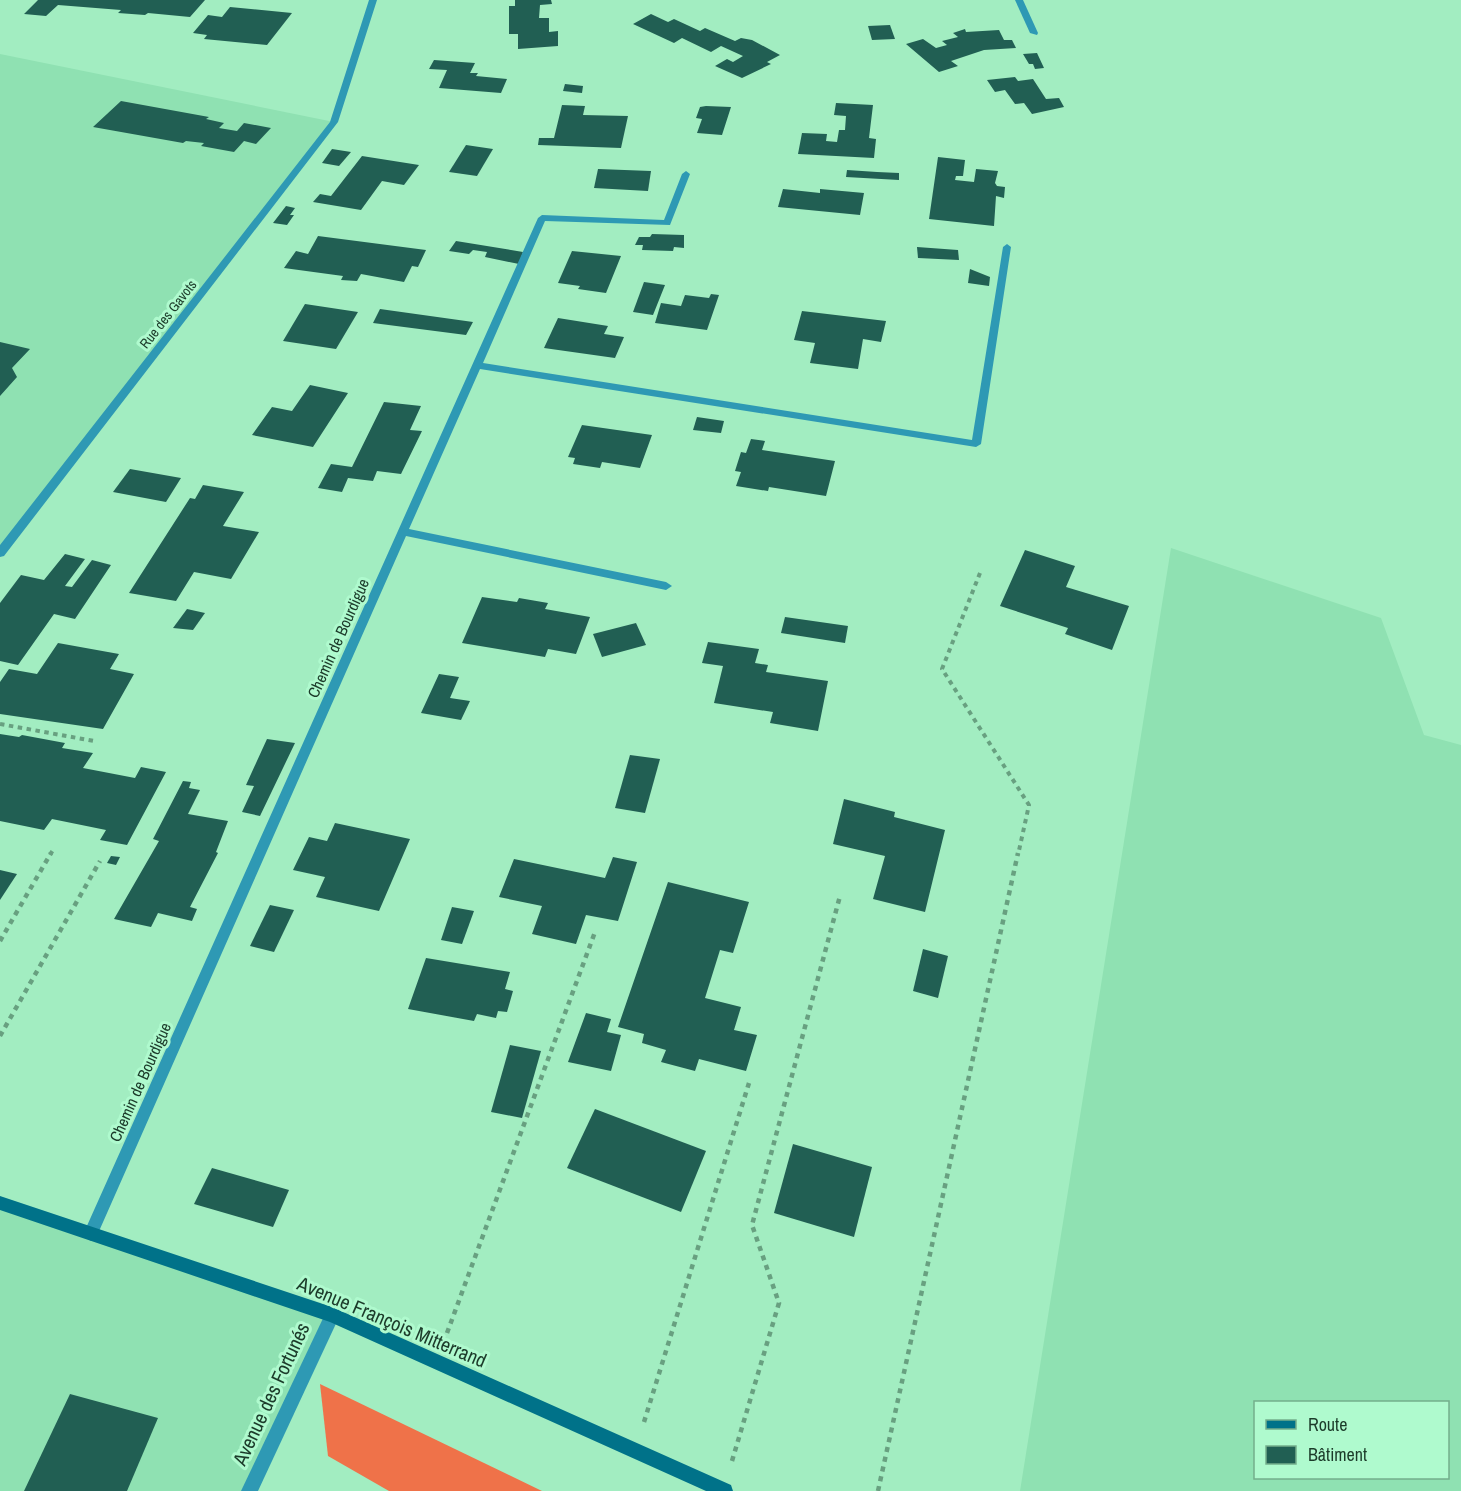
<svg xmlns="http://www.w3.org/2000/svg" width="1461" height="1491" font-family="'Archivo Narrow',sans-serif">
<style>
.built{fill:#8fe1b2;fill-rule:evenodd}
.forest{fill:#ef7249}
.building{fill:#215f53}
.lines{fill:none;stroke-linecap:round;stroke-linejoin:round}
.path-far1{stroke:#68a080;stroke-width:4;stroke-dasharray:4.5 4.5;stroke-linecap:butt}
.path{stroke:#68a080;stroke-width:4.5;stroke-dasharray:5 5;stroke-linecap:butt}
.minor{fill:#2e99b4;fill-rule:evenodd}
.secondary{fill:#007289;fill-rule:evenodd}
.labels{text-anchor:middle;stroke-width:6;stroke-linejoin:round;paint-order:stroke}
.far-street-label{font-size:14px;fill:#1c3b2a;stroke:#afface}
.street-label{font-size:16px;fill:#1c3b2a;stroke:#afface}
.near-street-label{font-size:20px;fill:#1c3b2a;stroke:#afface}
</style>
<rect width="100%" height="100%" fill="#a2edc1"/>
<g class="built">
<path d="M 0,54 L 334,122 L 0,553 Z"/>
<path d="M 1171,548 L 1381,618 L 1424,735 L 1461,745 L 1461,1491 L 1020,1491 ZM 1256,1402 L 1448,1402 L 1448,1478 L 1256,1478 Z"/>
<path d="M 0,1203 L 332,1315 L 249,1491 L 0,1491 Z"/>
</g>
<path class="forest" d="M 320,1384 L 542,1491 L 389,1491 L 328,1456 Z"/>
<g class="building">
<path d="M 38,0 L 205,0 L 190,17 L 148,13 L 145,15 L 118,13 L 121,10 L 58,5 L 46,16 L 24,14 Z"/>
<path d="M 515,0 L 551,0 L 552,4 L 540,5 L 539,18 L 549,18 L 549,32 L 558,31 L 558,46 L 518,49 L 518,34 L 509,34 L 509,6 L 515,6 Z"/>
<path d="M 230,7 L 292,13 L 267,45 L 204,39 L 207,35 L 193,33 L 208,15 L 222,17 Z"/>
<path d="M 651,14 L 668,22 L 674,19 L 700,31 L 705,28 L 735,41 L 741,38 L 752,40 L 780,55 L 767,62 L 771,64 L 742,78 L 715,66 L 727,59 L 733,62 L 743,56 L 721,46 L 711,52 L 682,38 L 674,43 L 633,24 Z"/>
<path d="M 890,25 L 895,39 L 872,40 L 868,26 Z"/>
<path d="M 965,29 L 966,32 L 999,30 L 1004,40 L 1012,40 L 1016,48 L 984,50 L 951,61 L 958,66 L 939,72 L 906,44 L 923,39 L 936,48 L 947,45 L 942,41 L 958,37 L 953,33 Z"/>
<path d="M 1037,53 L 1044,68 L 1035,69 L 1033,64 L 1029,64 L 1023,54 Z"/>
<path d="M 434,60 L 475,63 L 470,73 L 478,73 L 476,76 L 507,79 L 501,93 L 439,88 L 447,70 L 429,69 Z"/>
<path d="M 1015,77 L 1018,81 L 1033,79 L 1046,99 L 1059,98 L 1064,107 L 1032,114 L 1024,103 L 1015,104 L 1005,90 L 995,92 L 987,80 Z"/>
<path d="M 565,84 L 583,86 L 582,93 L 563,91 Z"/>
<path d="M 121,101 L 209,117 L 206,119 L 224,123 L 219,128 L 237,131 L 244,123 L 271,128 L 256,144 L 244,141 L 234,152 L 201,146 L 204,143 L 186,141 L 183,143 L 93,127 Z"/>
<path d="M 836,103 L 873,105 L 869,138 L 876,139 L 874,158 L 798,154 L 802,133 L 827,134 L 826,141 L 837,142 L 839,130 L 845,130 L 846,116 L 834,115 Z"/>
<path d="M 562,105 L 585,106 L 583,115 L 628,116 L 621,148 L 538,145 L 539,138 L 554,138 Z"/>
<path d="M 706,106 L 731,107 L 722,135 L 697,133 L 702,119 L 696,118 L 700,107 Z"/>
<path d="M 466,145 L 493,149 L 477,176 L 449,172 Z"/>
<path d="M 332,149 L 351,152 L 339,166 L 322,163 Z"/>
<path d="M 362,156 L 419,165 L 404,185 L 382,181 L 361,210 L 313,202 L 320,194 L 331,196 Z"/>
<path d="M 938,157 L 965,160 L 963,176 L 956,176 L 955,180 L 974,182 L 976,169 L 998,171 L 995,183 L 997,186 L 1005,187 L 1004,198 L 996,196 L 994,226 L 929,219 Z"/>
<path d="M 598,169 L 651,171 L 648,191 L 594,188 Z"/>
<path d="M 847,170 L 877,172 L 899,173 L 899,180 L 846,177 Z"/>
<path d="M 783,189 L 820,193 L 820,189 L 864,193 L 860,215 L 778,207 Z"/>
<path d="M 286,206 L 295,208 L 290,215 L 294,215 L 287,225 L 273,223 Z"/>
<path d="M 652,234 L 684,235 L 684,248 L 674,247 L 673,251 L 642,250 L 643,245 L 635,245 L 639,237 L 650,237 Z"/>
<path d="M 318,236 L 426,250 L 418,267 L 412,266 L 404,282 L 361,274 L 357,281 L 341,280 L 343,276 L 284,268 L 296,251 L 308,254 Z"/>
<path d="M 456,241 L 523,252 L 519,264 L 485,257 L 487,252 L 473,250 L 469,254 L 449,251 Z"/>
<path d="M 917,247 L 958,250 L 959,260 L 918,258 Z"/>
<path d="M 572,251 L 621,256 L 606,293 L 578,289 L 580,286 L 558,283 Z"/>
<path d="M 970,269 L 990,277 L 989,286 L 968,283 Z"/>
<path d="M 644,282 L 665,285 L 653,315 L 633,312 Z"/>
<path d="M 711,294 L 719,295 L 707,330 L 655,323 L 661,303 L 681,306 L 685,295 L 709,298 Z"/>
<path d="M 305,304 L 358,312 L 336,349 L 283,341 Z"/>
<path d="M 380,309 L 473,322 L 466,335 L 373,323 Z"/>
<path d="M 802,311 L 886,321 L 881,342 L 863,339 L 858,369 L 810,363 L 815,343 L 794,340 Z"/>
<path d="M 558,318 L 608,326 L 604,334 L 624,337 L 615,358 L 544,348 Z"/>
<path d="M 0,342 L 30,349 L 12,368 L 17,377 L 0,396 Z"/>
<path d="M 310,385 L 348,393 L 313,447 L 252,435 L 272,407 L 292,411 Z"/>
<path d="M 384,402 L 421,406 L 410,430 L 422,431 L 401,474 L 377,471 L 373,481 L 348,478 L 342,492 L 318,488 L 331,464 L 352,467 Z"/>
<path d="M 697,417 L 724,421 L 721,433 L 693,430 Z"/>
<path d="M 582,425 L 652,435 L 640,468 L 602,462 L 600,468 L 573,464 L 575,458 L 568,457 Z"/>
<path d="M 751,439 L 765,441 L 762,450 L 835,461 L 826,496 L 769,487 L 768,491 L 736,486 L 741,472 L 735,471 L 741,452 L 746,453 Z"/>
<path d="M 130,469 L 181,478 L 166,502 L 113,492 Z"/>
<path d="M 203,485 L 244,492 L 223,526 L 259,532 L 231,579 L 194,572 L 176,601 L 129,593 L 190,498 L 195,499 Z"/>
<path d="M 1025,550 L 1075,566 L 1066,587 L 1129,606 L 1112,650 L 1065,634 L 1068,628 L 1000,606 Z"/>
<path d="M 65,554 L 85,559 L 65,586 L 72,587 L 92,560 L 111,565 L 75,619 L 54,614 L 18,665 L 0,661 L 0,603 L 21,575 L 44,580 Z"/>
<path d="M 482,597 L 517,602 L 519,598 L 548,603 L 545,609 L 590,617 L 576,654 L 548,649 L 545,657 L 462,643 Z"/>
<path d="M 187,609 L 205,613 L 193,630 L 173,628 Z"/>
<path d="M 785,617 L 848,626 L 845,643 L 781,633 Z"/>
<path d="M 636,623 L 646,645 L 602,657 L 593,634 Z"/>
<path d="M 708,642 L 759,649 L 755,663 L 768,665 L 766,672 L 828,681 L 818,731 L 770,723 L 773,712 L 714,703 L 723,666 L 702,663 Z"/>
<path d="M 58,643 L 119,654 L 110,669 L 134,674 L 103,729 L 0,714 L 0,682 L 9,669 L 37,674 Z"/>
<path d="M 439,674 L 459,677 L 450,698 L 470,701 L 461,720 L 421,713 Z"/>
<path d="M 0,734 L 19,737 L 22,735 L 65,743 L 62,748 L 93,753 L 83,768 L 135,778 L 141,767 L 166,772 L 127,845 L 100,840 L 106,830 L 52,819 L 44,830 L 0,821 Z"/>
<path d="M 267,739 L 295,743 L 260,816 L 242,812 L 254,786 L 246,785 Z"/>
<path d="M 630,755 L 660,759 L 645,813 L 615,808 Z"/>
<path d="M 183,781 L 191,782 L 189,788 L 200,790 L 188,814 L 228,821 L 216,852 L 218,853 L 190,907 L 197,909 L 192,921 L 158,913 L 151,927 L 114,919 L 159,841 L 153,839 Z"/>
<path d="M 844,799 L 895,812 L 894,817 L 945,830 L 925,912 L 873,899 L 885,856 L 833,844 Z"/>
<path d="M 335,823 L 410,839 L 379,911 L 316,897 L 325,877 L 293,870 L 309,837 L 327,841 Z"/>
<path d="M 111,856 L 120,857 L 116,865 L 107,863 Z"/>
<path d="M 613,857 L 637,862 L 618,921 L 586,915 L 576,944 L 532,934 L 542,906 L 499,897 L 514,859 L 605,878 Z"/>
<path d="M 0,870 L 17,874 L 0,900 Z"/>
<path d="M 668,882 L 749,902 L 733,953 L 720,950 L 705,998 L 741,1007 L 734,1030 L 757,1035 L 746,1071 L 699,1059 L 695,1071 L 661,1062 L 666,1050 L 642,1043 L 644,1034 L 618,1027 Z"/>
<path d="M 270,905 L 294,910 L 274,952 L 250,946 Z"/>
<path d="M 452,907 L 474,911 L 462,944 L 441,940 Z"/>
<path d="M 923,949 L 948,956 L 938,998 L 913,991 Z"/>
<path d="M 426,958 L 510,972 L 505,989 L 513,991 L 507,1012 L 498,1011 L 496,1018 L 477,1014 L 474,1021 L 408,1009 Z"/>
<path d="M 586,1013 L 611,1019 L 607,1032 L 621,1035 L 611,1071 L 568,1062 Z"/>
<path d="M 510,1045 L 541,1051 L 522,1118 L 491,1112 Z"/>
<path d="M 595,1109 L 706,1151 L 681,1212 L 567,1168 Z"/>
<path d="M 793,1144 L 872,1167 L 854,1237 L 774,1213 Z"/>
<path d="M 212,1168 L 289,1190 L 273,1227 L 194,1204 Z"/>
<path d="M 70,1394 L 158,1418 L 127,1491 L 24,1491 Z"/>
</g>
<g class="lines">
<g class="path-far1">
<path d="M 980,573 L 942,669 L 1029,805 L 1018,855"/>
<path d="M 0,724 L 94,741"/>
<path d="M 50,855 L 53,850"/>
</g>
<g class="path">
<path d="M 0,941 L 51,853"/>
<path d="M 0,1036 L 100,861"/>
<path d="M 447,1333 L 595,932"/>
<path d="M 644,1422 L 749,1083"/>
<path d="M 732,1461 L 779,1303 L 752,1225 L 840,896"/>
<path d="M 878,1491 L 1018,853"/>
</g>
<g class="minor">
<path d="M 369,0 L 377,0 L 338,122 L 4,556 L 0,557 L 0,545 L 330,122 Z"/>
<path d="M 1015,0 L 1023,0 L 1038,33 L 1037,35 L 1030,33 Z"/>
<path d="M 686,171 L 690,174 L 670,225 L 545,221 L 483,363 L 972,440 L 1003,247 L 1007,244 L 1011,247 L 981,444 L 976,447 L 480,369 L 409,529 L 666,582 L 672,586 L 666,590 L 406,536 L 96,1238 L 91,1241 L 86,1238 L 83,1233 L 86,1228 L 538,218 L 542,215 L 664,220 L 682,174 Z"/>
<path d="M 332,1307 L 337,1310 L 340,1315 L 258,1491 L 241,1491 L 327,1310 Z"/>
</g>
<path class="secondary" d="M 0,1196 L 332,1307 L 731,1485 L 733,1491 L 706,1491 L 330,1322 L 0,1210 Z"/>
</g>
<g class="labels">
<g class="far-street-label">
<text transform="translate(168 314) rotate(-52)" y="5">Rue des Gavots</text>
</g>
<g class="street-label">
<text transform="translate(338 638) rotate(-66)" y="6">Chemin de Bourdigue</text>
<text transform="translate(140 1082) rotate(-66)" y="6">Chemin de Bourdigue</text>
</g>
<g class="near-street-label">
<text transform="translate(392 1322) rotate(23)" y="7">Avenue François Mitterrand</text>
<text transform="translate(271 1394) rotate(-65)" y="7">Avenue des Fortunés</text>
</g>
</g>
<rect x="1254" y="1401" width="195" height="78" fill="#afface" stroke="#74ae8c" stroke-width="1.5"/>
<rect x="1266" y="1420" width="30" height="9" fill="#007289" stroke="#74ae8c" stroke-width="1.5"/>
<text x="1308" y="1431" font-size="18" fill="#1c3b2a">Route</text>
<rect x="1266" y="1446" width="30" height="18" fill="#215f53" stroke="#74ae8c" stroke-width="1.5"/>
<text x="1308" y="1461" font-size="18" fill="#1c3b2a">Bâtiment</text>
</svg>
